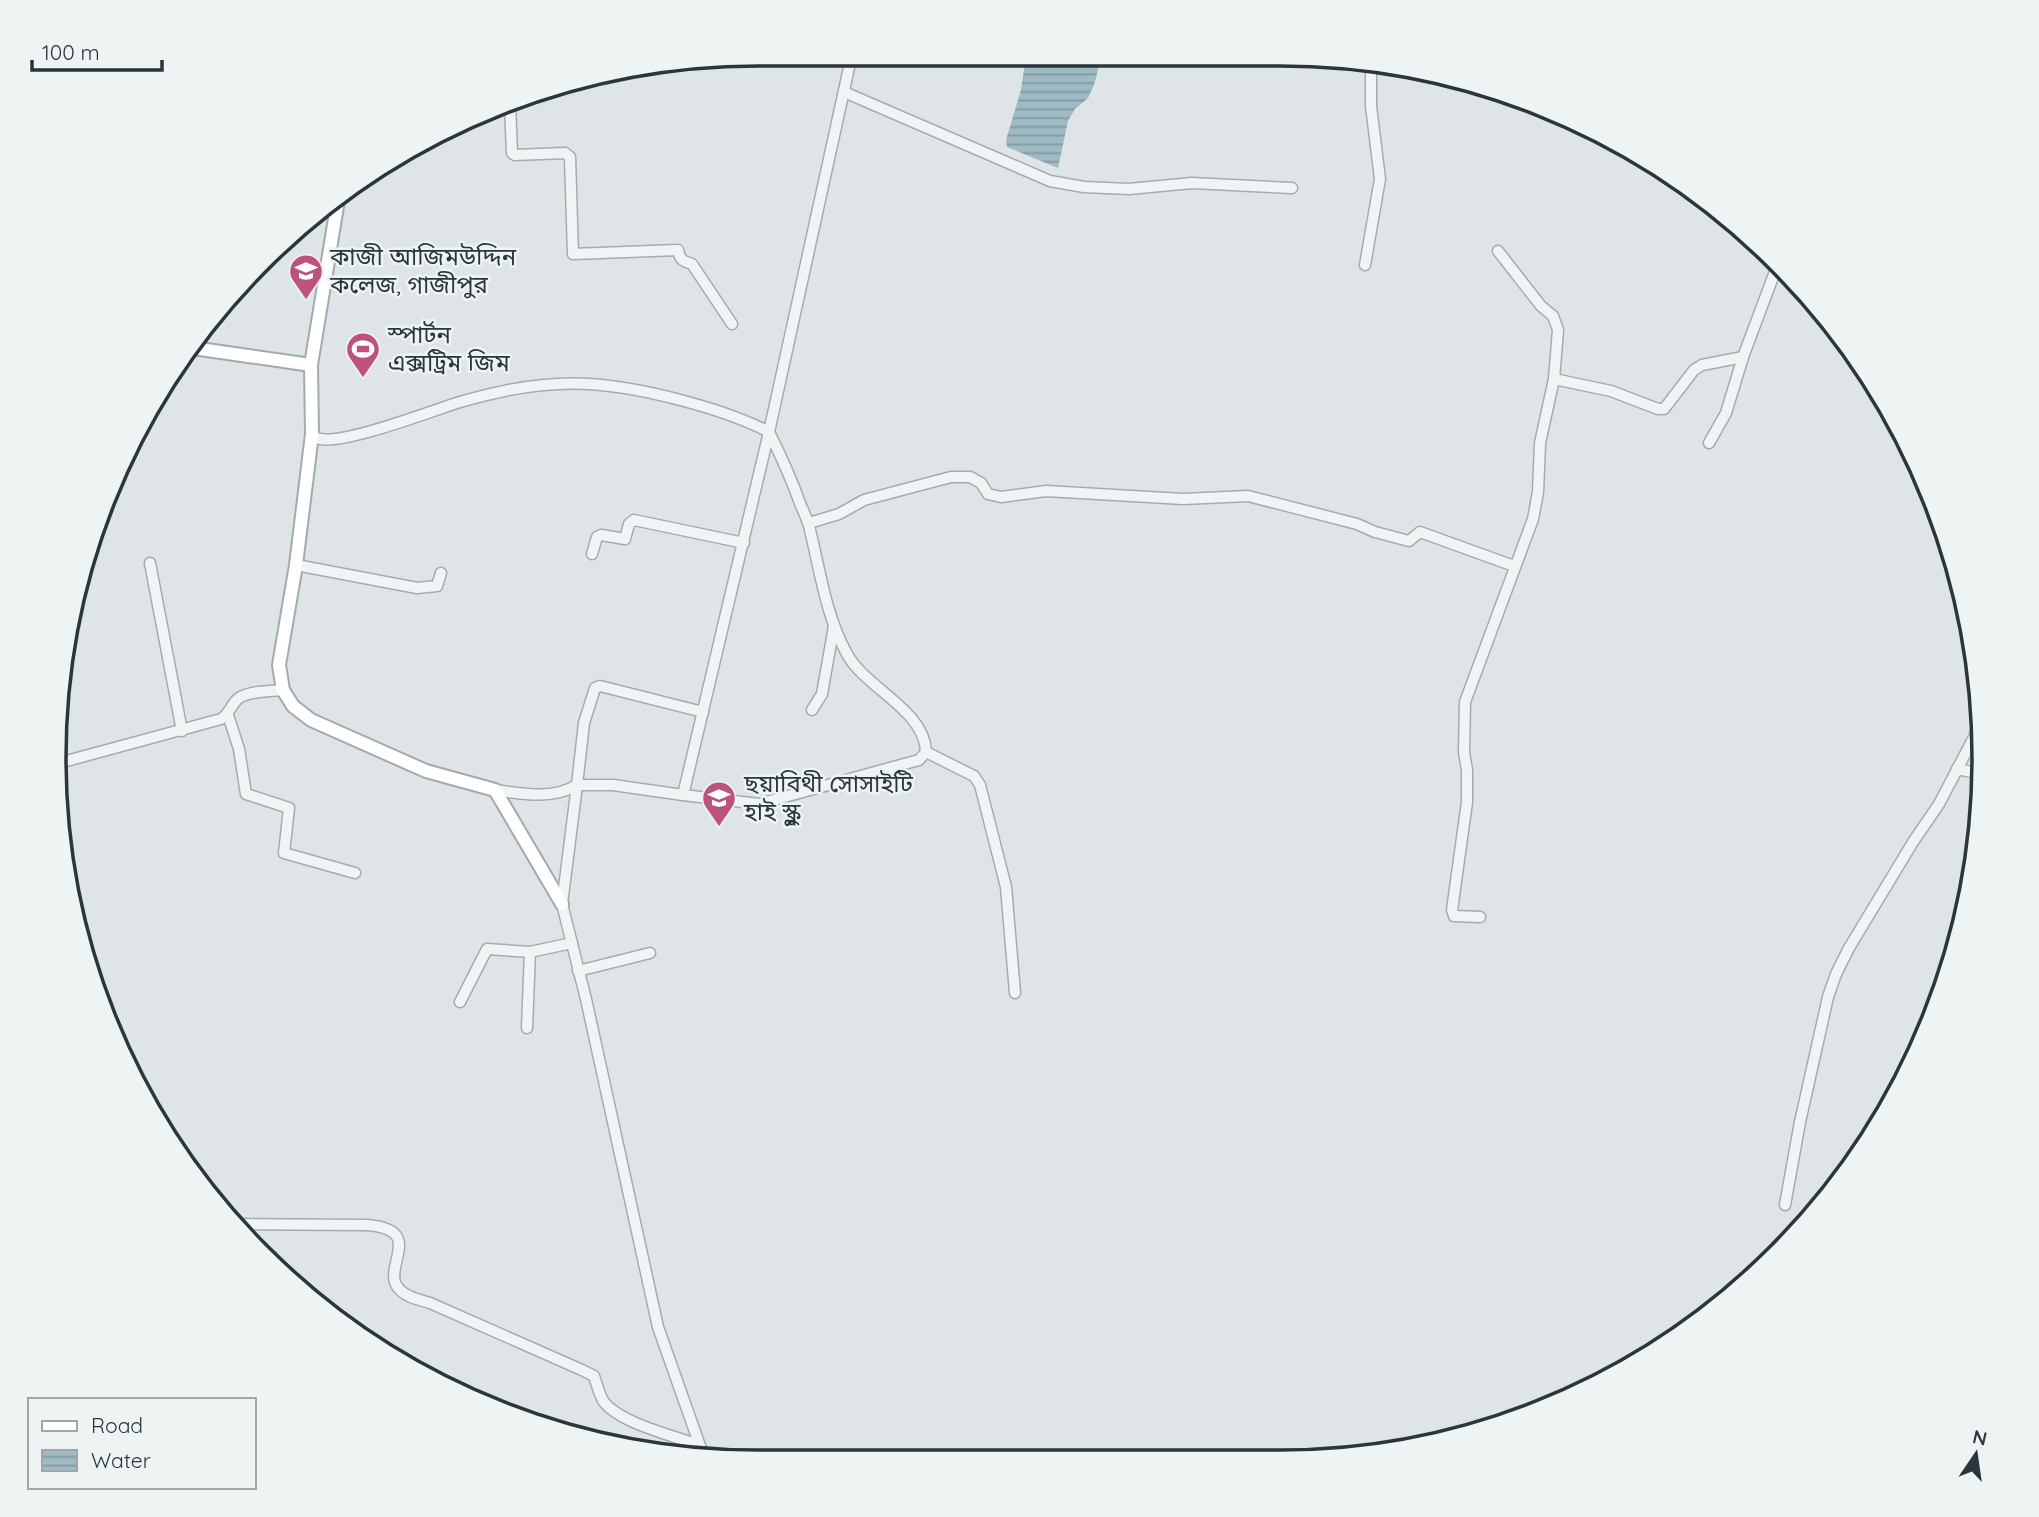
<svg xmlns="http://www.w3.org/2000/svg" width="2039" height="1517" font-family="Quicksand,'Noto Sans Bengali',sans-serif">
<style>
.water{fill:url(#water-rules)}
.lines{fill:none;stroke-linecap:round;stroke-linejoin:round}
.minor-casing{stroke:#a5acb0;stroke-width:13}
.major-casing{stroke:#a0abb1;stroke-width:16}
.minor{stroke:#f1f4f5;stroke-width:10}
.major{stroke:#fff;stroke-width:12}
.labels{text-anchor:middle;stroke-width:5;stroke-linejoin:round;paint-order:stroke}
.poi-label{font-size:24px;fill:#2a353c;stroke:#eef3f4;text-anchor:start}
.rim{fill:none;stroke:#2a353c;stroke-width:3.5}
</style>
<defs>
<pattern id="water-rules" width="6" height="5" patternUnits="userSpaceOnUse" patternTransform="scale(1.75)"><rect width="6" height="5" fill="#9ebac3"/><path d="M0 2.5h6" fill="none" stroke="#8198a0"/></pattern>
</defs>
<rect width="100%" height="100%" fill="#dfe4e7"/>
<path class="water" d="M 1026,55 L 1102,55 L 1094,85 L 1088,98 L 1075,109 L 1068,121 L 1058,168 L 1007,147 L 1006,140 L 1021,90 Z"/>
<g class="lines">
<g class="minor-casing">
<g id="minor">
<path d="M 844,92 L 1050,181 L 1084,187 L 1129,189 L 1192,183 L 1292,188"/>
<path d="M 510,105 L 512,153 L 515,155 L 565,153 L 570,157 L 573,254 L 678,250 C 680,261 684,261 692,264 L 732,324"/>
<path d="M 1365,265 L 1380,179 L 1371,106 L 1371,63"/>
<path d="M 1554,379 L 1611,391 L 1658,409 L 1664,409 L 1694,370 L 1702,365 L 1743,357"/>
<path d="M 312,434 C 316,437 316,439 321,439 C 346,444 431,411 460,402 C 545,377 599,378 684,401 C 714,409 742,418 769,432 C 781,456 792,480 801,506 C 804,512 807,519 809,526 C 820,569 825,614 847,654 C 865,688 925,710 926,752 L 919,760 L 759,804 L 683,795"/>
<path d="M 1709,443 L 1726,413 L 1743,357 L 1779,261"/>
<path d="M 809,523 L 839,514 L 864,500 L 951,477 L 970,477 L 981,483 L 988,494 L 1001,497 L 1046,491 L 1183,499 L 1248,496 L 1357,524 L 1375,532 L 1409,541 L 1420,532 L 1514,566"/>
<path d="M 592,554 L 597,537 L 601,535 L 625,539 L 629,524 L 634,520 L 744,543"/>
<path d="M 150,563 L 182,731"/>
<path d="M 296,565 L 417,588 L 437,586 L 441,573"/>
<path d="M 812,710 L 822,694 L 834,626"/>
<path d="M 228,715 L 239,749 L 246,794 L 289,808 L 284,853 L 355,873"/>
<path d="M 926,752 L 974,776 L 980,785 L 1006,887 L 1015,993"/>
<path d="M 59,763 L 221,719 C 230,714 231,704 239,698 C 249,691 270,691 283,690"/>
<path d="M 1957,769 L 1981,774"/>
<path d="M 495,790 C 523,794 552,800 577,785 L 584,723 L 595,688 L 600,686 L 703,712"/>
<path d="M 1480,917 L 1454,916 L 1452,910 L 1467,802 L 1467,770 L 1464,752 L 1465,702 L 1533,519 L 1538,492 L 1540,443 L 1554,379 L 1558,330 L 1553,316 L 1541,306 L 1498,251"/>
<path d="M 578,971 L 650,953"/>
<path d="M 460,1002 L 487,949 L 530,952 L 572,943"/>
<path d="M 527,1028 L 530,952"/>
<path d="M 1785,1205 L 1800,1122 L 1828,997 L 1836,974 L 1849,948 L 1913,842 L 1939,804 L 1983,720"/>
<path d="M 234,1224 L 367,1225 C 429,1230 378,1269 400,1290 C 408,1298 421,1300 430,1303 L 582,1370 L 594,1376 C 597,1384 599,1395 604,1402 C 620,1423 674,1436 699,1445"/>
<path d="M 705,1460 L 658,1327 L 586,999 L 562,904 L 577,785 L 613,785 L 683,795 L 769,432 L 852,54"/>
</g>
</g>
<g class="major-casing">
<g id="major">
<path d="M 339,194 L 311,365 L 312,434 L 296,565 L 279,665 L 283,690 L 293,706 L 311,720 L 426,771 L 495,790 L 562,904"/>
<path d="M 193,348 L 311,365"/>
</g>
</g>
<use href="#minor" class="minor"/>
<use href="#major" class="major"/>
</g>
<defs>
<g id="university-pin" transform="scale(1.75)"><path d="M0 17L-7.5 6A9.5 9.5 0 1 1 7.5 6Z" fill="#be527f" stroke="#eef3f4"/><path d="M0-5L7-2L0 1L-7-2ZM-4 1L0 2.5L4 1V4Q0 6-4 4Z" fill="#fff"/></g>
<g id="stadium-pin" transform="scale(1.75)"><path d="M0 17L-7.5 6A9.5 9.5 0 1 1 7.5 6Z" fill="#be527f" stroke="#eef3f4"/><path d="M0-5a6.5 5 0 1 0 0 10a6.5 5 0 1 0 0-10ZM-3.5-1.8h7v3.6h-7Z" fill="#fff"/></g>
<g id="school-pin" transform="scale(1.75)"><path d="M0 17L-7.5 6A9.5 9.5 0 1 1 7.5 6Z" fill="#be527f" stroke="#eef3f4"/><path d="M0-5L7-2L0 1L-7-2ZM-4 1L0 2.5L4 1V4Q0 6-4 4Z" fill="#fff"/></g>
</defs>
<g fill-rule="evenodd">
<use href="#university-pin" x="306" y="271"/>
<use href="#stadium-pin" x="363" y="349"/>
<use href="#school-pin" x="719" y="798"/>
</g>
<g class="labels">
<g class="poi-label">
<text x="330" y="265">কাজী আজিমউদ্দিন<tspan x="330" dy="28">কলেজ, গাজীপুর</tspan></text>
<text x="388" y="343">স্পার্টন<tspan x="388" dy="28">এক্সট্রিম জিম</tspan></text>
<text x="744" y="792">ছয়াবিথী সোসাইটি<tspan x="744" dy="28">হাই স্কুল</tspan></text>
</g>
</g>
<path d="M0 0H2039V1517H0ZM758 66H1280A692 692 0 0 1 1972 758V758A692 692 0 0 1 1280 1450H758A692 692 0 0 1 66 758V758A692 692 0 0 1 758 66Z" fill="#eef3f4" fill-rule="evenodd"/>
<path class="rim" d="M758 66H1280A692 692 0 0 1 1972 758V758A692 692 0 0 1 1280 1450H758A692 692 0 0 1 66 758V758A692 692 0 0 1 758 66Z"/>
<rect x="28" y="1398" width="228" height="91" fill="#eef3f4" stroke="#a0a7aa" stroke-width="2"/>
<rect x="42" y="1421" width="35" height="10" fill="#ffffff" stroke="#a0a7aa" stroke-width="2"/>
<text x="91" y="1433" font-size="21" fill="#2a353c">Road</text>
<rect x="42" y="1450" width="35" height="21" fill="url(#water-rules)" stroke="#a0a7aa" stroke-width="2"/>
<text x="91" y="1468" font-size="21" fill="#2a353c">Water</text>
<g transform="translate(1976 1454) rotate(13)" stroke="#eef3f4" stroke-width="5" paint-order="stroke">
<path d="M0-5L12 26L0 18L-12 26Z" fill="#2a353c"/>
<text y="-10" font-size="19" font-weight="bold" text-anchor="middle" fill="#2a353c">N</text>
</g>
<path d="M32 60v10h130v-10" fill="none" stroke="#2a353c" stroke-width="3.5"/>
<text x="42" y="60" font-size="21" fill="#2a353c" stroke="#eef3f4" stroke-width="5" paint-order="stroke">100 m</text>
</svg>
